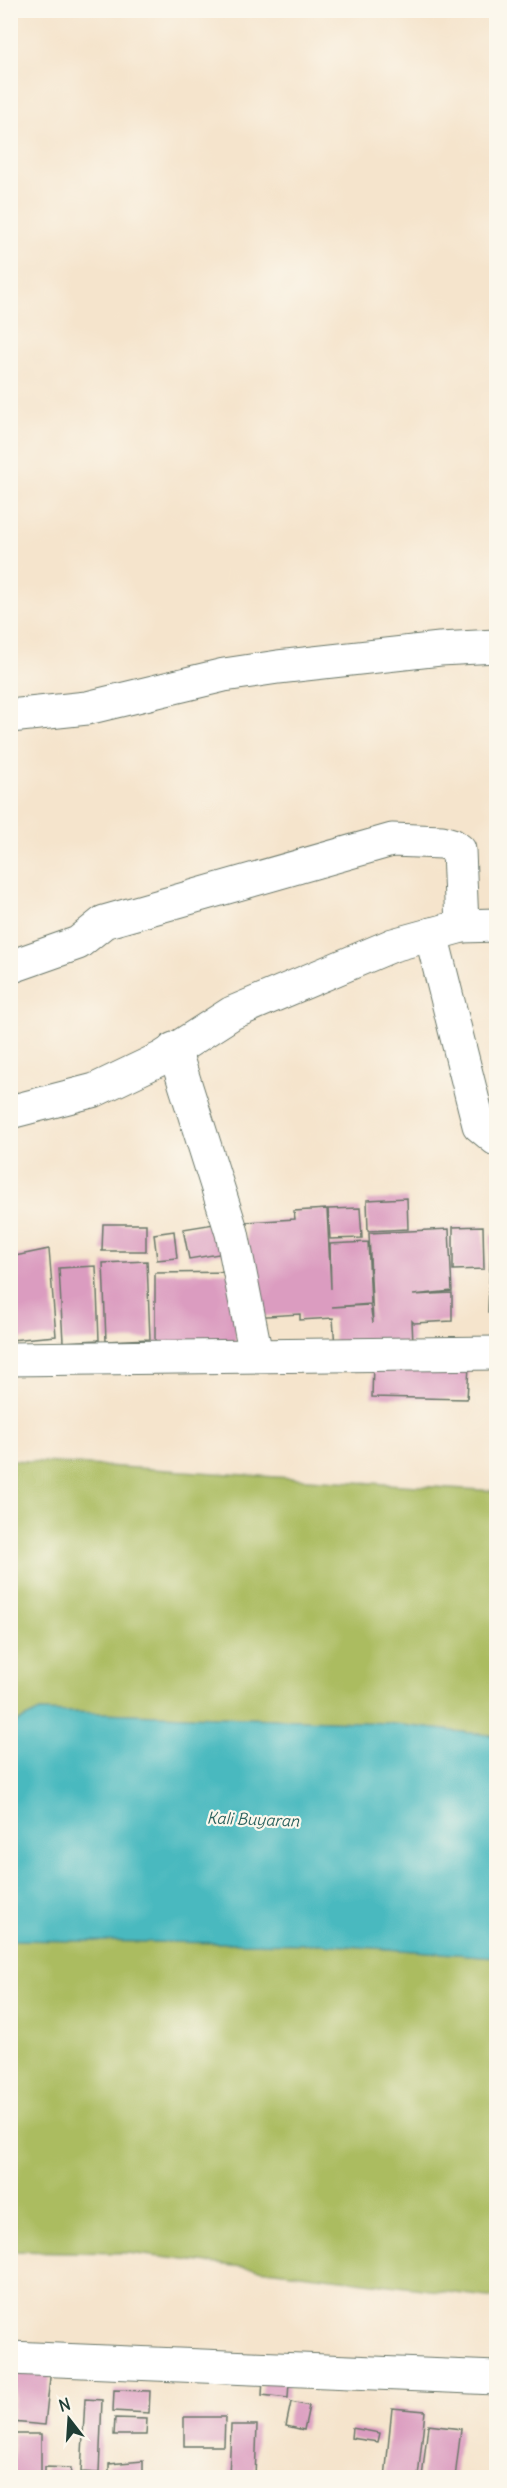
<svg xmlns="http://www.w3.org/2000/svg" width="507" height="2488" font-family="Delius,sans-serif">
<style>
.green{fill:#abbc60;stroke:#657c4a;stroke-width:1.5}
.water{fill:#4ab9bf;stroke:#347b7a;stroke-width:1.5}
.building{fill:#db9cc0}
.lines{fill:none;stroke-linecap:round;stroke-linejoin:round}
.minor-casing{stroke:#6a7769;stroke-width:35}
.minor{stroke:#fff;stroke-width:33}
.labels{text-anchor:middle;stroke-width:4.5;stroke-linejoin:round;paint-order:stroke}
.water-label{font-size:16px;font-style:italic;fill:#2c625e;stroke:#fbf7ec}
</style>
<rect width="100%" height="100%" fill="#fbf7ec"/>
<filter id="ink" filterUnits="userSpaceOnUse"><feTurbulence type="fractalNoise" baseFrequency=".0167" numOctaves="2"/><feDisplacementMap in="SourceGraphic" scale="12" xChannelSelector="R" yChannelSelector="G"/><feConvolveMatrix kernelMatrix="1 2 1 2 8 2 1 2 1" color-interpolation-filters="sRGB"/></filter>
<filter id="wash" filterUnits="userSpaceOnUse"><feTurbulence type="fractalNoise" baseFrequency=".008" numOctaves="4" result="noise"/><feDisplacementMap in="SourceGraphic" scale="24" xChannelSelector="R" yChannelSelector="G"/><feGaussianBlur stdDeviation="1.35" result="paint"/><feColorMatrix in="noise" values="0 0 0 0 0 0 0 0 0 0 0 0 0 0 0 0 0 1.4 0 .05"/><feComposite in="paint" operator="in"/></filter>
<g filter="url(#wash)">
<rect width="100%" height="100%" fill="#f5e4cc"/>
<g class="green">
<path d="M 11,1460 L 496,1491 L 496,1736 L 385,1723 L 40,1711 L 11,1725 Z"/>
<path d="M 11,1940 L 320,1944 L 496,1957 L 496,2298 L 128,2253 L 11,2251 Z"/>
</g>
<path class="water" d="M 40,1711 L 385,1723 L 496,1736 L 496,1957 L 320,1944 L 11,1940 L 11,1725 Z"/>
<g id="blocks">
<g class="building">
<path d="M 407,1198 L 408,1229 L 368,1231 L 367,1200 Z"/>
<path d="M 360,1208 L 362,1238 L 330,1239 L 328,1209 Z"/>
<path d="M 327,1209 L 331,1289 L 330,1244 L 368,1242 L 371,1304 L 332,1307 L 370,1305 L 373,1323 L 369,1233 L 449,1229 L 452,1291 L 413,1295 L 452,1293 L 452,1321 L 414,1323 L 412,1321 L 413,1343 L 335,1348 L 333,1318 L 300,1320 L 300,1314 L 251,1317 L 246,1222 L 295,1219 L 294,1211 Z"/>
<path d="M 220,1223 L 225,1253 L 189,1259 L 183,1229 Z"/>
<path d="M 103,1224 L 146,1224 L 146,1251 L 102,1251 Z"/>
<path d="M 483,1226 L 484,1269 L 453,1270 L 453,1227 Z"/>
<path d="M 174,1231 L 177,1258 L 157,1260 L 154,1234 Z"/>
<path d="M 491,1235 L 496,1235 L 496,1312 L 488,1312 Z"/>
<path d="M 49,1249 L 56,1336 L 10,1340 L 10,1257 Z"/>
<path d="M 147,1261 L 150,1339 L 106,1341 L 103,1263 Z"/>
<path d="M 96,1266 L 99,1340 L 63,1342 L 59,1268 Z"/>
<path d="M 236,1272 L 236,1347 L 155,1348 L 155,1273 Z"/>
<path d="M 373,1364 L 469,1366 L 467,1399 L 372,1397 Z"/>
<path d="M 17,2365 L 51,2368 L 45,2425 L 12,2422 Z"/>
<path d="M 263,2379 L 289,2382 L 288,2398 L 262,2395 Z"/>
<path d="M 114,2390 L 150,2391 L 149,2413 L 113,2411 Z"/>
<path d="M 85,2399 L 102,2400 L 99,2473 L 81,2472 Z"/>
<path d="M 291,2402 L 309,2406 L 304,2430 L 286,2426 Z"/>
<path d="M 392,2408 L 425,2411 L 418,2478 L 385,2478 Z"/>
<path d="M 184,2417 L 225,2417 L 224,2446 L 184,2446 Z"/>
<path d="M 115,2418 L 147,2419 L 146,2435 L 114,2435 Z"/>
<path d="M 231,2425 L 257,2425 L 255,2478 L 229,2478 Z"/>
<path d="M 428,2425 L 461,2429 L 455,2478 L 422,2478 Z"/>
<path d="M 352,2428 L 380,2433 L 378,2442 L 351,2438 Z"/>
<rect x="14" y="2434" width="27" height="44"/>
<path d="M 143,2461 L 143,2478 L 109,2478 L 109,2464 Z"/>
<path d="M 45,2467 L 71,2468 L 70,2478 L 45,2478 Z"/>
</g>
</g>
</g>
<g filter="url(#ink)">
<use href="#blocks" fill-opacity="0" stroke="#6a7769" stroke-width="1.5"/>
<g class="lines">
<g class="minor-casing">
<g id="minor">
<path d="M 10,716 L 87,708 L 224,675 L 278,667 L 440,649 L 496,646"/>
<path d="M 431,934 L 479,1125 L 496,1139"/>
<path d="M 10,967 L 78,943 L 104,922 L 392,840 L 442,842 L 452,845 L 459,850 L 462,926"/>
<path d="M 174,1049 L 232,1233 L 256,1355"/>
<path d="M 10,1112 L 95,1090 L 162,1058 L 232,1013 L 393,945 L 462,926 L 496,925"/>
<path d="M 10,1359 L 496,1353"/>
<path d="M 10,2358 L 496,2378"/>
</g>
</g>
<use href="#minor" class="minor"/>
</g>
</g>
<g class="labels">
<g class="water-label">
<text transform="translate(253 1819) rotate(2)" y="6">Kali Buyaran</text>
</g>
</g>
<rect width="507" height="2488" fill="none" stroke="#fbf7ec" stroke-width="36"/>
<g transform="translate(69 2419) rotate(343)" stroke="#fbf7ec" stroke-width="4.5" paint-order="stroke">
<path d="M0-4.5L10 22L0 15L-10 22Z" fill="#1f3d34"/>
<text y="-9" font-size="16" font-weight="bold" text-anchor="middle" fill="#1f3d34">N</text>
</g>
</svg>
